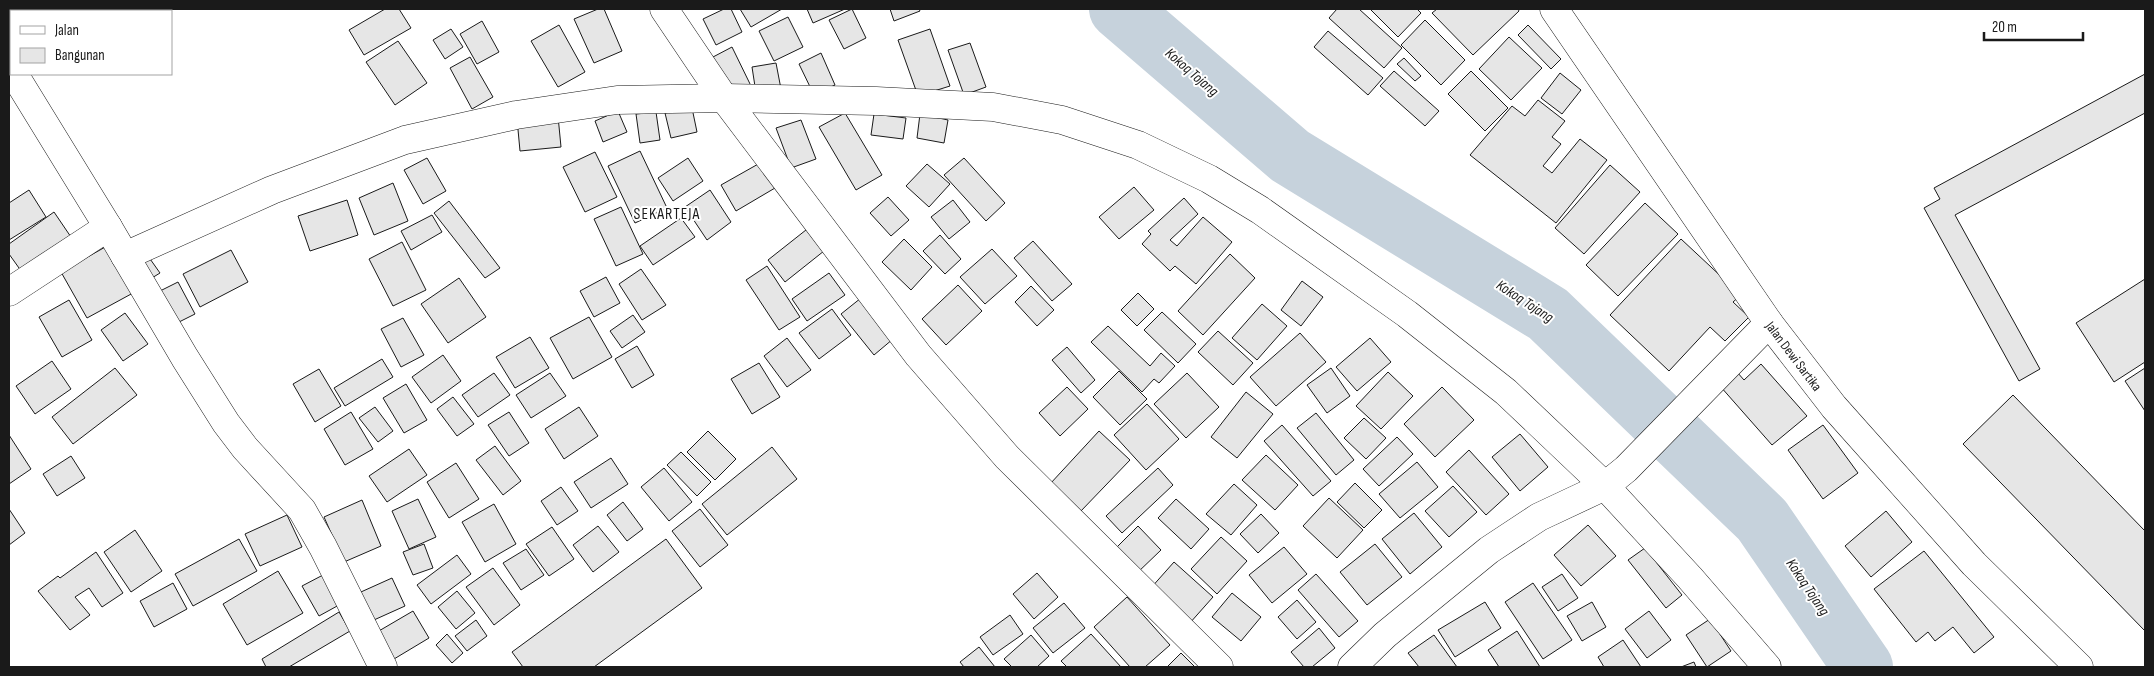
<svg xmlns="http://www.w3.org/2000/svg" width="2154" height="676" font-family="'Sofia Sans Condensed',sans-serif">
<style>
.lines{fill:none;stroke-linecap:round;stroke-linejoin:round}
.river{stroke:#c6d2dc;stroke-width:60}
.building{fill:#e6e6e6;stroke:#1a1a1a}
.street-casing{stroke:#1a1a1a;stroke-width:29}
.secondary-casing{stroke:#1a1a1a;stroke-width:29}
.street{stroke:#fff;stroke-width:28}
.secondary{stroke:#fff;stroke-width:28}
.labels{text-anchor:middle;stroke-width:4;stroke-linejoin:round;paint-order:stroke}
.street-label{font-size:14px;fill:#1a1a1a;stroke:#fff}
.water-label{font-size:15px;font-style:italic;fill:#1a1a1a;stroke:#fff}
.quarter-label{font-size:16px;letter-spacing:1px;fill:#1a1a1a;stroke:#fff}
</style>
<rect width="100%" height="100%" fill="#fff"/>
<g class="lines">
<path class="river" d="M 1119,9 L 1290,156 L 1548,314 L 1762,520 L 1863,667"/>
</g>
<g class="building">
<path d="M 385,9 L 399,9 L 411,28 L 364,55 L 349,30 Z"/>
<path d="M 598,9 L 604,9 L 622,51 L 594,63 L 574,19 Z"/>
<path d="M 724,9 L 731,9 L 742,32 L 716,45 L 703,19 Z"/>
<path d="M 740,9 L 782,9 L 751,27 Z"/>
<path d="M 807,9 L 845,9 L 813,23 Z"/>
<path d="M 852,9 L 866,38 L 844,49 L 829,20 Z"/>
<path d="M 890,9 L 919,9 L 920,11 L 894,21 Z"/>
<path d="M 1337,9 L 1359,9 L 1402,48 L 1384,68 L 1329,18 Z"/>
<path d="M 1370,9 L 1417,9 L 1421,13 L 1398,37 Z"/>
<path d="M 1437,9 L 1518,9 L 1519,11 L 1473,55 L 1432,13 Z"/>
<path d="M 788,17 L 803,47 L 774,61 L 759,31 Z"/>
<path d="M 1425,20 L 1465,60 L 1441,85 L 1401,45 Z"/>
<path d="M 482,21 L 499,52 L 477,64 L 460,34 Z"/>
<path d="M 559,25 L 585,72 L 558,87 L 531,41 Z"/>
<path d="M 1528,25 L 1561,59 L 1551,69 L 1518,35 Z"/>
<path d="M 451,29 L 463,47 L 445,59 L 433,40 Z"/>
<path d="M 930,29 L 950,86 L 918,96 L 898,40 Z"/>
<path d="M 1328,31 L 1383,78 L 1368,95 L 1314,47 Z"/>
<path d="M 1509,37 L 1542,68 L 1511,100 L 1479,69 Z"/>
<path d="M 398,41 L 427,83 L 395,105 L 366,62 Z"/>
<path d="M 970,43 L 986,87 L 964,95 L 948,50 Z"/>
<path d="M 732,47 L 752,88 L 732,97 L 713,57 Z"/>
<path d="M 821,53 L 835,85 L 814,95 L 799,64 Z"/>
<path d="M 470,57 L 493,97 L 472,109 L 450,68 Z"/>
<path d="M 1404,58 L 1421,76 L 1415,81 L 1397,64 Z"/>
<path d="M 776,63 L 781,89 L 756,93 L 752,67 Z"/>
<path d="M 1394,71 L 1439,111 L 1425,126 L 1380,86 Z"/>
<path d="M 1471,71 L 1508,108 L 1485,131 L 1448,94 Z"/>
<path d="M 1560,73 L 1581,90 L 1562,114 L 1541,98 Z"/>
<path d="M 2145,74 L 2145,113 L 1955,215 L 2040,369 L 2019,381 L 1924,208 L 1940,199 L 1934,188 Z"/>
<path d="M 1538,100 L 1565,121 L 1552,137 L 1561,144 L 1543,166 L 1552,173 L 1580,139 L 1607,160 L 1556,223 L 1470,155 L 1512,106 L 1525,116 Z"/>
<path d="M 692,108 L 697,132 L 671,138 L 665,113 Z"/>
<path d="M 618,111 L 627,132 L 603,142 L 595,121 Z"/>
<path d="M 656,112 L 660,140 L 640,143 L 636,114 Z"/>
<path d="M 845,113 L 882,175 L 856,190 L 819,127 Z"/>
<path d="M 874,114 L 906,118 L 903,139 L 871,135 Z"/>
<path d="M 920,114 L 948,120 L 944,143 L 917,138 Z"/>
<path d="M 558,116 L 561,147 L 520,151 L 517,119 Z"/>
<path d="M 801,120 L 816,159 L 791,168 L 776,128 Z"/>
<path d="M 640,151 L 667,208 L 635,223 L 608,166 Z"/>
<path d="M 595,152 L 617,197 L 585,212 L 563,167 Z"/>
<path d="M 427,158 L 446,191 L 423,204 L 404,170 Z"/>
<path d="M 688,158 L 703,181 L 673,201 L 658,178 Z"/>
<path d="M 964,158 L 1005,203 L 986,221 L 944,175 Z"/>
<path d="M 760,163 L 775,188 L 736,211 L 721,185 Z"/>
<path d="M 927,164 L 950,184 L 929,207 L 906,186 Z"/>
<path d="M 1610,165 L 1640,192 L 1584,254 L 1555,228 Z"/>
<path d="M 393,183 L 408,221 L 374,235 L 359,198 Z"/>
<path d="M 1134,187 L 1154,210 L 1119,239 L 1099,217 Z"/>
<path d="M 29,190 L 46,217 L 9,240 L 9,203 Z"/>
<path d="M 710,190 L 731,222 L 707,240 L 685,207 Z"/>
<path d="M 888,197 L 909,220 L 891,236 L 870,213 Z"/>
<path d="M 1184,198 L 1198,214 L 1170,240 L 1177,246 L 1203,217 L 1232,242 L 1196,284 L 1175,266 L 1170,271 L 1142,244 L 1151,234 L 1148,231 Z"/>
<path d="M 347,200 L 358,235 L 310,251 L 298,216 Z"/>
<path d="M 953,200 L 970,222 L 949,239 L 931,217 Z"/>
<path d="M 449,201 L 500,268 L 485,278 L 434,213 Z"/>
<path d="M 1645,203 L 1678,234 L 1618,296 L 1586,265 Z"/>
<path d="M 621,207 L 643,254 L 616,266 L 594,219 Z"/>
<path d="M 54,212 L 73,240 L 24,275 L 9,254 L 9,244 Z"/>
<path d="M 432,215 L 442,232 L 411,250 L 401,231 Z"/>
<path d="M 681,218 L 695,237 L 653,265 L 640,246 Z"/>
<path d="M 811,226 L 829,247 L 785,282 L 768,260 Z"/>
<path d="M 940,235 L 961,259 L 945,274 L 923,251 Z"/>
<path d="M 904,239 L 932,267 L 911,290 L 882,262 Z"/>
<path d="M 1681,239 L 1741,295 L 1733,302 L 1749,317 L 1725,341 L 1710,327 L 1669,371 L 1610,315 Z"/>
<path d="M 1033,241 L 1072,284 L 1052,301 L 1014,258 Z"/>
<path d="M 402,242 L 426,290 L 393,306 L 369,259 Z"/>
<path d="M 107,246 L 133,293 L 87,318 L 61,272 Z"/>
<path d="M 992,249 L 1017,276 L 985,304 L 960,277 Z"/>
<path d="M 231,250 L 248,282 L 200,307 L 183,274 Z"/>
<path d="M 1230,254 L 1255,278 L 1203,335 L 1178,311 Z"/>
<path d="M 148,256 L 160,273 L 147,281 L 136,265 Z"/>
<path d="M 767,266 L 800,317 L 779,330 L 746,280 Z"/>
<path d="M 641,269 L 666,305 L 642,320 L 619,284 Z"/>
<path d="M 829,273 L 845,295 L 807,321 L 792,299 Z"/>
<path d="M 606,277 L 620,303 L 594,317 L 580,291 Z"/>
<path d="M 459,278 L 486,317 L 448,343 L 421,304 Z"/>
<path d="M 2145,279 L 2145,362 L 2114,382 L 2076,323 Z"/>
<path d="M 1302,281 L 1323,297 L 1301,326 L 1281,310 Z"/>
<path d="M 178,282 L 195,314 L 173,325 L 156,293 Z"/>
<path d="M 958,285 L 982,311 L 946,345 L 922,319 Z"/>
<path d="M 1031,286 L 1054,310 L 1037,326 L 1015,302 Z"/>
<path d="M 1138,293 L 1154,309 L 1137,326 L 1121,310 Z"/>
<path d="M 861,298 L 893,339 L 874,355 L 841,314 Z"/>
<path d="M 69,300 L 92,340 L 62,357 L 39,317 Z"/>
<path d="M 1262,304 L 1287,326 L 1257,360 L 1232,338 Z"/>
<path d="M 832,309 L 851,335 L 819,359 L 799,333 Z"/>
<path d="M 1162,312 L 1196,344 L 1178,363 L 1144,330 Z"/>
<path d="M 125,313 L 148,344 L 123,361 L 101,330 Z"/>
<path d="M 633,315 L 645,332 L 622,348 L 610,331 Z"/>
<path d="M 589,317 L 612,357 L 573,379 L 550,338 Z"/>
<path d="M 403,318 L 424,355 L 401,367 L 381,329 Z"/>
<path d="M 1108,326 L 1150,366 L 1161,353 L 1175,366 L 1159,383 L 1154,379 L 1142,392 L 1091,342 Z"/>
<path d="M 1218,331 L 1253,363 L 1233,385 L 1198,352 Z"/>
<path d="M 1300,333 L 1326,362 L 1276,406 L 1250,377 Z"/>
<path d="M 530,337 L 549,368 L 515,388 L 496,357 Z"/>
<path d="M 787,338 L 811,370 L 787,387 L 764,356 Z"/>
<path d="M 1370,338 L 1391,362 L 1357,391 L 1336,367 Z"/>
<path d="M 637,346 L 654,375 L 632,388 L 615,359 Z"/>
<path d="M 1067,347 L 1095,380 L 1081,393 L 1052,360 Z"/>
<path d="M 443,355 L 461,381 L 431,403 L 412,377 Z"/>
<path d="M 382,359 L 393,377 L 345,406 L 334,388 Z"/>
<path d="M 52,361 L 71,389 L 35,414 L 16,386 Z"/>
<path d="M 759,363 L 780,397 L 752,414 L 731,379 Z"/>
<path d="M 1761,364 L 1807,416 L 1772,445 L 1720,386 L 1737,372 L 1744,380 Z"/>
<path d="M 115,368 L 137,395 L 73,444 L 52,417 Z"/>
<path d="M 1331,368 L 1350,396 L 1327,413 L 1307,385 Z"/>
<path d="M 2145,368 L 2145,411 L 2125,381 Z"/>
<path d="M 319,369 L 341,406 L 315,422 L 293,384 Z"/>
<path d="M 1119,371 L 1147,399 L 1120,425 L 1093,397 Z"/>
<path d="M 1388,372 L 1413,396 L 1381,429 L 1356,406 Z"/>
<path d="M 494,373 L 510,395 L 478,417 L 462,395 Z"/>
<path d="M 550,373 L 566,396 L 531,418 L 516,395 Z"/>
<path d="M 1187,373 L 1219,407 L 1186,438 L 1154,404 Z"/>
<path d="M 406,384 L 427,420 L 404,433 L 383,398 Z"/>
<path d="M 1067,387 L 1088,409 L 1060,436 L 1039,413 Z"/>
<path d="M 1442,387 L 1474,420 L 1435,457 L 1404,424 Z"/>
<path d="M 1246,392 L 1273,414 L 1237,458 L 1211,437 Z"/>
<path d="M 2013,395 L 2145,531 L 2145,631 L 1963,444 Z"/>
<path d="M 453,397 L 474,424 L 457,436 L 437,409 Z"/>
<path d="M 1147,404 L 1179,439 L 1146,470 L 1114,435 Z"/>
<path d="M 375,407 L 393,431 L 378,442 L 359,418 Z"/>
<path d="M 579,407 L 598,436 L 564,459 L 545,429 Z"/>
<path d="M 351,412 L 373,449 L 345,465 L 324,429 Z"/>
<path d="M 509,412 L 529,443 L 509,456 L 488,425 Z"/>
<path d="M 1316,413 L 1354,460 L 1336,475 L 1297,428 Z"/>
<path d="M 1364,418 L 1386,438 L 1366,459 L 1344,438 Z"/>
<path d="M 1282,425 L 1331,481 L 1313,496 L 1264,441 Z"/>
<path d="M 1823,425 L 1858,473 L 1823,499 L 1788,450 Z"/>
<path d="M 708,431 L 736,459 L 715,480 L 687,452 Z"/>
<path d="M 1099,431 L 1130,460 L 1080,512 L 1050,484 Z"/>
<path d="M 1520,434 L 1548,467 L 1520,491 L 1492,457 Z"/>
<path d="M 9,435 L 31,469 L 9,484 Z"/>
<path d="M 1397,437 L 1413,454 L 1379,486 L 1363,469 Z"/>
<path d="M 495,446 L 521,481 L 503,495 L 476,460 Z"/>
<path d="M 772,447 L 797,479 L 727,535 L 702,504 Z"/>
<path d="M 409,449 L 427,475 L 387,502 L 369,476 Z"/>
<path d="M 1469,450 L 1509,494 L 1486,515 L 1446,472 Z"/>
<path d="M 681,452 L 711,482 L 697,496 L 667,465 Z"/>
<path d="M 1266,455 L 1298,485 L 1275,510 L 1242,480 Z"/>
<path d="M 71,456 L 85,478 L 57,496 L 43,474 Z"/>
<path d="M 611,458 L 628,484 L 591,508 L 574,482 Z"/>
<path d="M 1417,462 L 1438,487 L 1400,518 L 1379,494 Z"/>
<path d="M 456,463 L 479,499 L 449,518 L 427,482 Z"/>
<path d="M 664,468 L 692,502 L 669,521 L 641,487 Z"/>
<path d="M 1158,468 L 1173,485 L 1122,533 L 1106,516 Z"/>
<path d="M 1355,483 L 1382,510 L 1364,528 L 1337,502 Z"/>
<path d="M 1234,484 L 1257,505 L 1231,535 L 1206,514 Z"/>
<path d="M 1453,486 L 1477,512 L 1449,537 L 1425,511 Z"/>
<path d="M 561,487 L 578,511 L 557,525 L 541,501 Z"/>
<path d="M 1329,498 L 1363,530 L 1337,558 L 1303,526 Z"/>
<path d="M 418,499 L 436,537 L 409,549 L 392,511 Z"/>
<path d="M 1176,499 L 1209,529 L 1191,549 L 1158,518 Z"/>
<path d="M 362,500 L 381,546 L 344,562 L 324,517 Z"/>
<path d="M 623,502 L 643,529 L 627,541 L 607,515 Z"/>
<path d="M 494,504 L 516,544 L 485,562 L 462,522 Z"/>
<path d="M 9,509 L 25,533 L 9,545 Z"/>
<path d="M 700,509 L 728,545 L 700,567 L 672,531 Z"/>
<path d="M 1886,511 L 1912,542 L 1871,577 L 1845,546 Z"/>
<path d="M 1414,513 L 1442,547 L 1410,574 L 1382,539 Z"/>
<path d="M 1261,514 L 1279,533 L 1258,553 L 1240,534 Z"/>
<path d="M 287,515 L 302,547 L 260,566 L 245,534 Z"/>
<path d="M 1588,525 L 1616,556 L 1581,586 L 1554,555 Z"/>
<path d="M 598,526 L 619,552 L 593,572 L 573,545 Z"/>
<path d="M 1138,526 L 1161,550 L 1136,574 L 1113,551 Z"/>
<path d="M 552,527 L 574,559 L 549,576 L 526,544 Z"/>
<path d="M 135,530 L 162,571 L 131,592 L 104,552 Z"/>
<path d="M 1221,537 L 1247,561 L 1217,594 L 1191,569 Z"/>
<path d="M 239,539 L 257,571 L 193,606 L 175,574 Z"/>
<path d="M 666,539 L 702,588 L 594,667 L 523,667 L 512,652 Z"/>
<path d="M 424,544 L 433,568 L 413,575 L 403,552 Z"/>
<path d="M 1375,544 L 1402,577 L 1367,605 L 1340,572 Z"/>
<path d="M 1284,547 L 1307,574 L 1272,603 L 1249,575 Z"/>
<path d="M 1645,548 L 1682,595 L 1666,608 L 1628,560 Z"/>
<path d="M 526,549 L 544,575 L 521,590 L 503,563 Z"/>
<path d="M 1924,551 L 1994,637 L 1974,653 L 1953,627 L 1935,641 L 1928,632 L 1916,642 L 1874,589 Z"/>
<path d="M 96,552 L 123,593 L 102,607 L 89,588 L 75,597 L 90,615 L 70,630 L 38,591 L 58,576 L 60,578 Z"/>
<path d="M 457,555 L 471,574 L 431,604 L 417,585 Z"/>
<path d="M 1174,562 L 1213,597 L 1189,624 L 1150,589 Z"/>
<path d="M 493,568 L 520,605 L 494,625 L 466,587 Z"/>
<path d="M 278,571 L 303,613 L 247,645 L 223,604 Z"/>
<path d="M 1037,573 L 1058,597 L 1034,619 L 1013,594 Z"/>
<path d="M 1316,574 L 1358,621 L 1339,637 L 1298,590 Z"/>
<path d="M 1562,574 L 1578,598 L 1558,611 L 1542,587 Z"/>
<path d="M 323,575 L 339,605 L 319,616 L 302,586 Z"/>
<path d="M 392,578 L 405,606 L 365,624 L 352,596 Z"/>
<path d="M 173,583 L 187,609 L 154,627 L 140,601 Z"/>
<path d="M 1533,583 L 1572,640 L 1543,659 L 1505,602 Z"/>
<path d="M 457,591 L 475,613 L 456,629 L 438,607 Z"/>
<path d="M 1232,593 L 1261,617 L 1241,641 L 1212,617 Z"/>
<path d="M 1127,597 L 1170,645 L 1145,667 L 1130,667 L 1094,627 Z"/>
<path d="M 1297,600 L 1316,622 L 1297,639 L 1278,617 Z"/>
<path d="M 1485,602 L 1501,628 L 1455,657 L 1438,630 Z"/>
<path d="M 1592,602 L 1606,627 L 1582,641 L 1567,616 Z"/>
<path d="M 1064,603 L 1085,628 L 1053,653 L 1033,628 Z"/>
<path d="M 413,611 L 429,638 L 389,662 L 372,635 Z"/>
<path d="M 1649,611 L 1671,640 L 1647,658 L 1625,629 Z"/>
<path d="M 339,612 L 350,631 L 289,667 L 266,667 L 262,659 Z"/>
<path d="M 1010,615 L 1023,634 L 993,655 L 980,637 Z"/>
<path d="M 1710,619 L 1731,651 L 1707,667 L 1686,635 Z"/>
<path d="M 476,620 L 487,636 L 467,651 L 455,636 Z"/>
<path d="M 1319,628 L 1335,648 L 1312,667 L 1304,667 L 1291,652 Z"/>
<path d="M 1517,631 L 1540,667 L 1499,667 L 1488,650 Z"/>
<path d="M 447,634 L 463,653 L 452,663 L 436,645 Z"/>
<path d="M 1091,634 L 1121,667 L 1067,667 L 1061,661 Z"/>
<path d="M 1031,635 L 1049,656 L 1037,667 L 1012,667 L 1004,659 Z"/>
<path d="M 1434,635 L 1457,667 L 1419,667 L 1408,653 Z"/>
<path d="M 1623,640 L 1641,667 L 1604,667 L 1598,657 Z"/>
<path d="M 979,647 L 995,667 L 964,667 L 960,662 Z"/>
<path d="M 1181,653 L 1195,667 L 1167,667 Z"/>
<path d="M 1694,662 L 1696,667 L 1681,667 Z"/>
</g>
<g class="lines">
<g class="street-casing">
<g id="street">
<path d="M 664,9 L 724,98 L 918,355 L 1007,457 L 1219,667"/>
<path d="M 14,74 L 108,227 L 185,358 L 226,423 L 245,448 L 302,510 L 323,547 L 383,667"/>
<path d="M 125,256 L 272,190 L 405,140 L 516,115 L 617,100 L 724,98 L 876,101 L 993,107 L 1062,120 L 1138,145 L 1209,179 L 1260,210 L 1407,314 L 1506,392 L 1605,486 L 1690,578 L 1767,667"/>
<path d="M 9,292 L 108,227"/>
<path d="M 1352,667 L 1385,635 L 1489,550 L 1539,517 L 1605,486 L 1626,469 L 1769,323"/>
</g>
</g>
<g class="secondary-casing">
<path id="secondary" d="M 1554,9 L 1769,323 L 1834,407 L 1974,564 L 2079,667"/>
</g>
<use href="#street" class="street"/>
<use href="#secondary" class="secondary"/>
</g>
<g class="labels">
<g class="street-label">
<text transform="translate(1794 356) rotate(53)" y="5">Jalan Dewi Sartika</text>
</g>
<g class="water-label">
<text transform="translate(1192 72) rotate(41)" y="5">Kokoq Tojang</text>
<text transform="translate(1525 301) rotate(33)" y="5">Kokoq Tojang</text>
<text transform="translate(1808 587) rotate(56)" y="5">Kokoq Tojang</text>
</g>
<g class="quarter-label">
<text x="667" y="219">SEKARTEJA</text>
</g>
</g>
<rect width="2154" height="676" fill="none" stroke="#1a1a1a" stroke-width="20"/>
<rect x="10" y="10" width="162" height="65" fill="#ffffff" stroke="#a3a3a3"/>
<rect x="20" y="26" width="25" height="8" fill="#ffffff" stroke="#a3a3a3"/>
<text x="55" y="35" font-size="15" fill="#1a1a1a">Jalan</text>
<rect x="20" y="48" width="25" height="15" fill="#e6e6e6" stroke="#a3a3a3"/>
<text x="55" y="60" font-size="15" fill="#1a1a1a">Bangunan</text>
<path d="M1984 32v8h99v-8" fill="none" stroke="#1a1a1a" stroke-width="2.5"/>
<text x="1992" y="32" font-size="15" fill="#1a1a1a" stroke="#ffffff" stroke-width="4" paint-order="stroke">20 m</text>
</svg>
